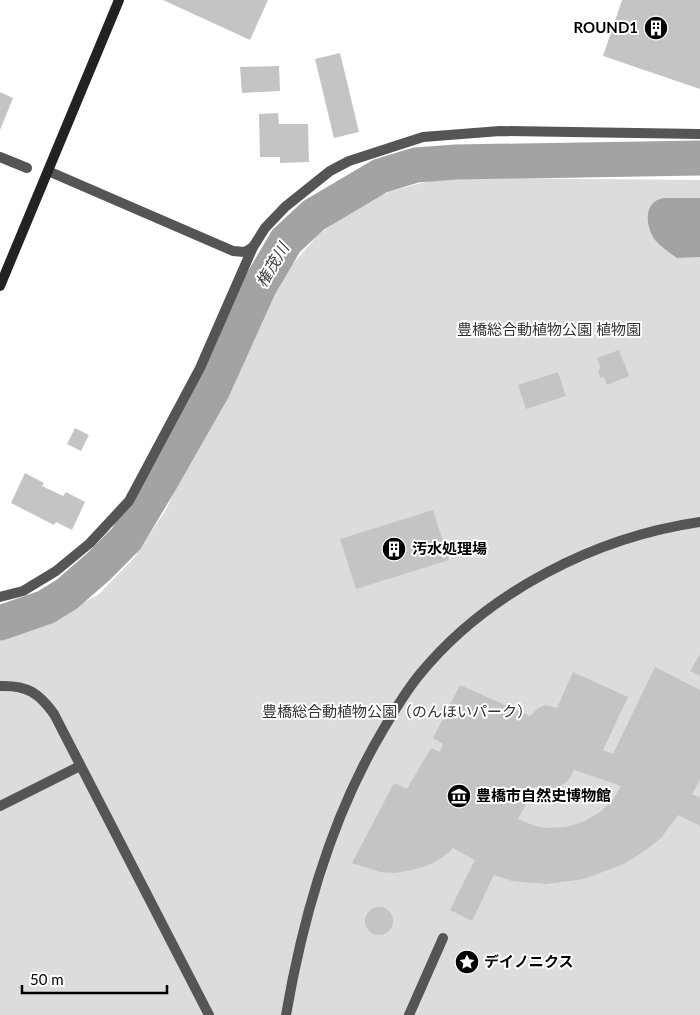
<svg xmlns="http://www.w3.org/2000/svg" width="700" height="1015" font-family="Lato,'Noto Sans JP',sans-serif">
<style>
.green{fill:#dcdcdc}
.water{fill:#a3a3a3}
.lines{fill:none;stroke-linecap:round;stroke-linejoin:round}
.river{stroke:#a3a3a3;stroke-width:35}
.building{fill:#c4c4c4;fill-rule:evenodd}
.lane{stroke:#555;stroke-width:10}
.street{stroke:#555;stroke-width:10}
.secondary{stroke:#222;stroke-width:10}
.labels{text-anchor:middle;stroke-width:4;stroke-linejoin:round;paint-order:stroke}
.poi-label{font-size:15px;font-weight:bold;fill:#000;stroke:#fff;text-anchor:start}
.park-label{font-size:15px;fill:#333;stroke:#fff}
.water-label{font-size:16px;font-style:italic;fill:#444;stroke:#fff}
</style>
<rect width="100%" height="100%" fill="#fff"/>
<path class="green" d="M 475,178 L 700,180 L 700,1015 L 0,1015 L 0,636 L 67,612 L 99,594 L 134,558 L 167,508 L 212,405 L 290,267 L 318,235 L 352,209 L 391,191 L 433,180 Z"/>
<path class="water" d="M 664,198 L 700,198 L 700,257 L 677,258 C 670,253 661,247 655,240 C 645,226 643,201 664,198 Z"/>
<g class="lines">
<path class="river" d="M 0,623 L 46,607 L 67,594 L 98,567 L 126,539 L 160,482 L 213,389 L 259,287 L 286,241 L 314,215 L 380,176 L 416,165 L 456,162 L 700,158"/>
</g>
<g class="building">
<path d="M 163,0 L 268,0 L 250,40 Z"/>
<path d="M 622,0 L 700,0 L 700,89 L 603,56 Z"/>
<path d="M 340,53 L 359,132 L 334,138 L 315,59 Z"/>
<path d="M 279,66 L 280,91 L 242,93 L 240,67 Z"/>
<path d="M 0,92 L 13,98 L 0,130 Z"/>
<path d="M 278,113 L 279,124 L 308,124 L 309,162 L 280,163 L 280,157 L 260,157 L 259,114 Z"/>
<path d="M 619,350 L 629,376 L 607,385 L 604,377 L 600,378 L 598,370 L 601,369 L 597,358 Z"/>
<path d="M 558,372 L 566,396 L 526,409 L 518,385 Z"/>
<path d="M 75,428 L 89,435 L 81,451 L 67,444 Z"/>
<path d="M 25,473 L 44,483 L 42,486 L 63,496 L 66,492 L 85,502 L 72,530 L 56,522 L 54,525 L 11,503 Z"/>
<path d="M 433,510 L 449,560 L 356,589 L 340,539 Z"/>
<path d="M 700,654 L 700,676 L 690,671 Z"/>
<path d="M 655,667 L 700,690 L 700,780 L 692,794 L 700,798 L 700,826 L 678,815 L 661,838 L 643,852 L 624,864 L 584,879 L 546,884 L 512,881 L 494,875 L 472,921 L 450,910 L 475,860 L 453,848 L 447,854 L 435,862 L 423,867 L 411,870 L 395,873 L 380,872 L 352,863 L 394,783 L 407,789 L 431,748 L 440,752 L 443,744 L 433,738 L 460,685 L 530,716 L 538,708 L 546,705 L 557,708 L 573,672 L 628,697 L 603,750 L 613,754 ZM 574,770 L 621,786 L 612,801 L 600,812 L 585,821 L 566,827 L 548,828 L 535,826 L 518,819 L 535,787 L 557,788 L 568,781 Z"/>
<circle cx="379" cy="921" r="14"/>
</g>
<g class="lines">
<g class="lane">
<path d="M 0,157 L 27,168"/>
<path d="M 0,686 C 27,685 39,693 54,714 L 209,1015"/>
<path d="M 0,806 L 80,766"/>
<path d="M 286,1015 C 303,916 331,817 383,730 C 394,711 406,691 420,674 C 487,592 596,537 700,522"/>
<path d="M 409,1015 L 443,938"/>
</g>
<g class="street">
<path d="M 48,171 L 233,251 L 245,252 L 253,247 L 265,228 L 285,207 L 330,171 L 349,161 L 423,137 L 500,131 L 700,134"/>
<path d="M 0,597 L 23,591 L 56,571 L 90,543 L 129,501 L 200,368 L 253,247"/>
</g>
<path class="secondary" d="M 0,286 L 119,0"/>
</g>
<defs>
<g id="building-disc" transform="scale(1.25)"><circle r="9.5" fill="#000" stroke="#fff"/><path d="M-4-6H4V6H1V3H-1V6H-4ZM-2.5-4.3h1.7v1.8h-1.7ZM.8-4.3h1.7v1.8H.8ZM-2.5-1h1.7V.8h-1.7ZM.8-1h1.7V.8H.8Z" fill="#fff"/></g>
<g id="museum-disc" transform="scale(1.25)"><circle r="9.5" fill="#000" stroke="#fff"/><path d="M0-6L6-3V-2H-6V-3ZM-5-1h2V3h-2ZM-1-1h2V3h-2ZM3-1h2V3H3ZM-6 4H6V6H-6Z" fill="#fff"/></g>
<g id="sight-disc" transform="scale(1.25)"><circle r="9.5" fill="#000" stroke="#fff"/><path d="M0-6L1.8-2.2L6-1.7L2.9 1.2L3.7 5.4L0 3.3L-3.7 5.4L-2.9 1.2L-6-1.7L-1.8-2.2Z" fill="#fff"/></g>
</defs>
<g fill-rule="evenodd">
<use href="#building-disc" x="656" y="28"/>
<use href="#building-disc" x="394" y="549"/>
<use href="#museum-disc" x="459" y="796"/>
<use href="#sight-disc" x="467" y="962"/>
</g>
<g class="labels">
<g class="poi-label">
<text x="638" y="33" text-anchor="end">ROUND1</text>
<text x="412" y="554">汚水処理場</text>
<text x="476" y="801">豊橋市自然史博物館</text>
<text x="484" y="967">デイノニクス</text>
</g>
<g class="park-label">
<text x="549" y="335">豊橋総合動植物公園 植物園</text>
<text x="397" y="717">豊橋総合動植物公園（のんほいパーク）</text>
</g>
<g class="water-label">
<text transform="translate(272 265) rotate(-59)" y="6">権茂川</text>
</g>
</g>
<path d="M22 985v8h145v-8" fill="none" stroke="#000000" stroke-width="2.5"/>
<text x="30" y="985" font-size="15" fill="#000000" stroke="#ffffff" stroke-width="4" paint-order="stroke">50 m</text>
</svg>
